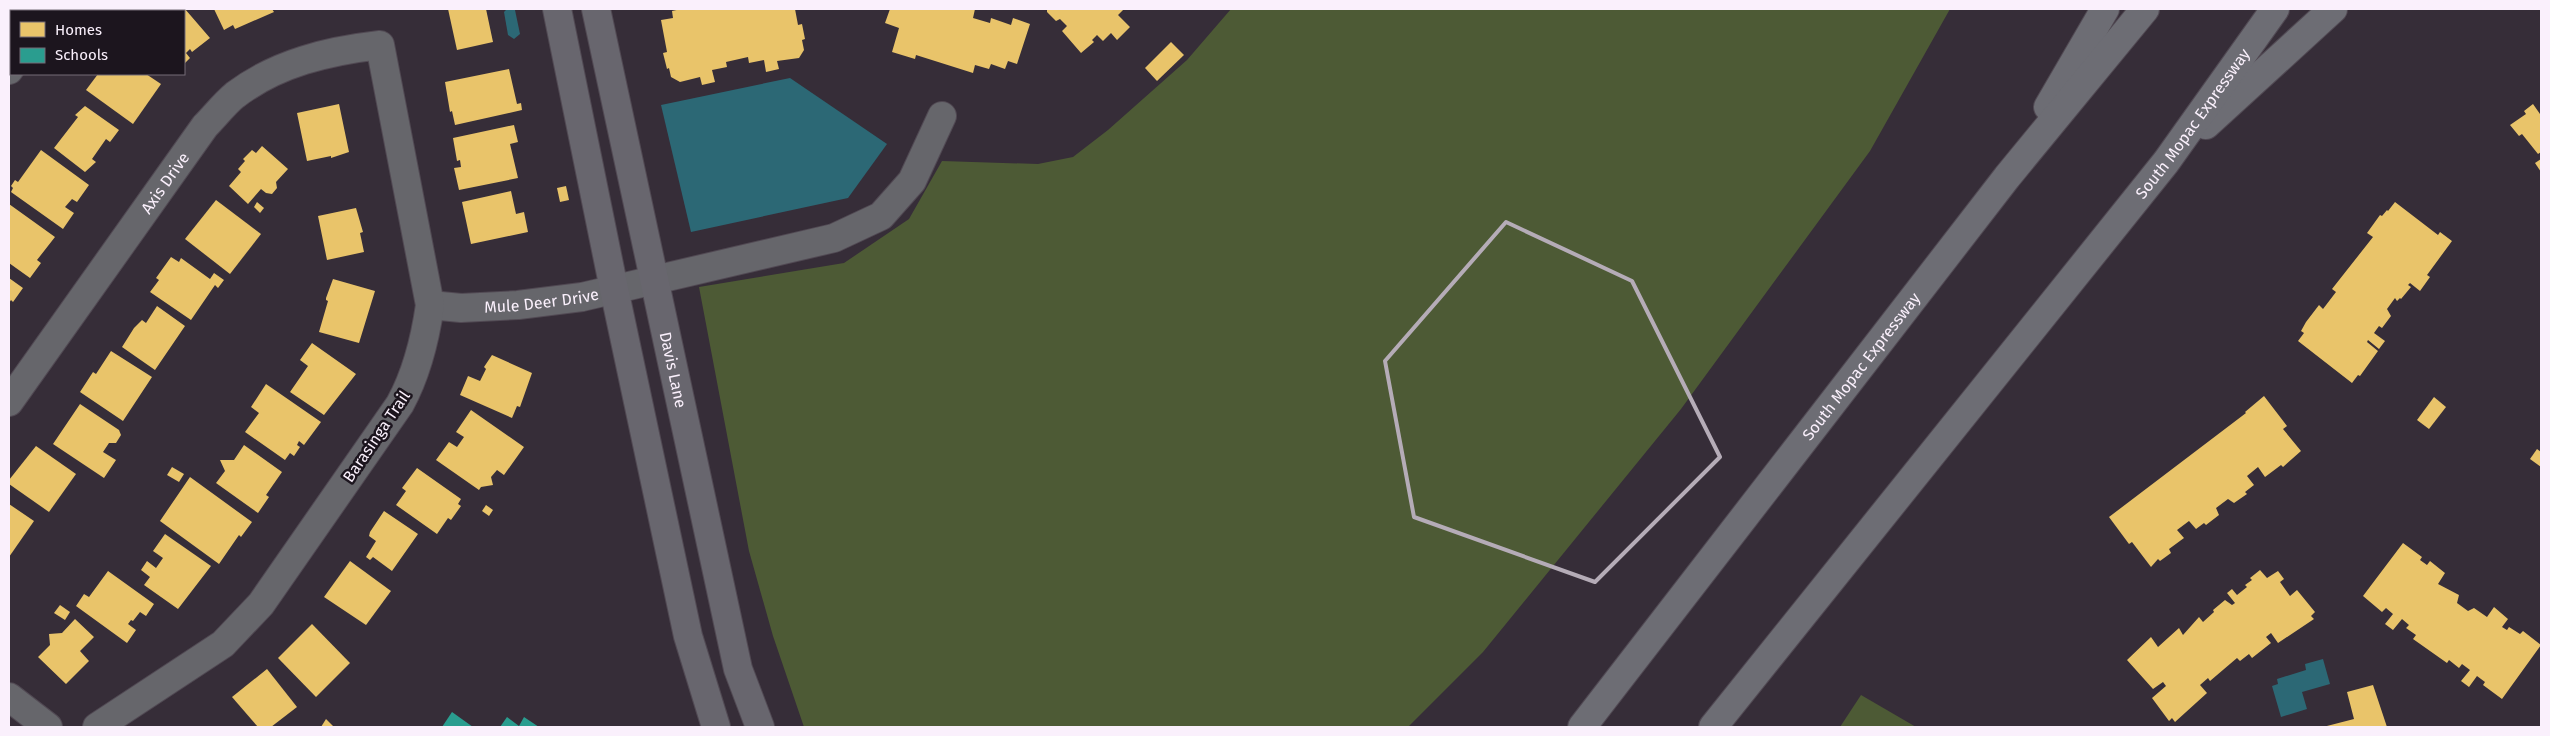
<svg xmlns="http://www.w3.org/2000/svg" width="2550" height="736" font-family="'Fira Sans',sans-serif">
<style>
.forest{fill:#4d5a35}
.water{fill:#2c6875}
.homes{fill:#e9c46a}
.schools{fill:#2a9d8f}
.lines{fill:none;stroke-linecap:round;stroke-linejoin:round}
.minor-casing{stroke:#514953;stroke-width:30}
.major-casing{stroke:#514953;stroke-width:30}
.highway-casing{stroke:#514953;stroke-width:30}
.minor{stroke:#66666b;stroke-width:28}
.major{stroke:#68666e;stroke-width:28}
.highway{stroke:#6d6d74;stroke-width:28}
.marked{fill:none;stroke:#b5acb7;stroke-width:4;stroke-linejoin:round}
.labels{text-anchor:middle;stroke-width:5;stroke-linejoin:round;paint-order:stroke}
.street-label{font-size:16px;fill:#faf0fc;stroke:#1c151e}
</style>
<rect width="100%" height="100%" fill="#362d38"/>
<g class="forest">
<path d="M 1231,9 L 1950,9 L 1870,151 L 1681,409 L 1483,652 L 1408,727 L 804,727 L 773,636 L 749,551 L 699,287 L 844,263 L 909,219 L 942,161 L 1038,164 L 1073,157 L 1108,130 L 1187,60 Z"/>
<path d="M 1861,695 L 1916,727 L 1840,727 Z"/>
</g>
<g class="water">
<path d="M 507,9 L 515,10 L 520,34 L 514,39 L 508,35 L 504,12 Z"/>
<path d="M 790,78 L 887,144 L 848,198 L 691,232 L 661,105 Z"/>
<path d="M 2323,659 L 2330,684 L 2302,692 L 2307,709 L 2281,717 L 2272,686 L 2278,684 L 2277,679 L 2306,670 L 2305,664 Z"/>
</g>
<g class="homes">
<path d="M 185,9 L 210,38 L 192,52 L 190,49 L 186,53 L 190,58 L 184,64 L 184,11 L 182,11 Z"/>
<path d="M 214,9 L 272,9 L 274,12 L 235,29 L 233,25 L 224,30 Z"/>
<path d="M 448,9 L 486,9 L 493,42 L 457,50 Z"/>
<path d="M 681,9 L 795,9 L 798,25 L 802,24 L 805,39 L 802,40 L 804,50 L 799,58 L 777,61 L 779,69 L 766,72 L 764,60 L 749,63 L 748,57 L 726,62 L 727,67 L 712,70 L 715,82 L 702,85 L 700,77 L 680,82 L 671,77 L 669,68 L 667,69 L 663,53 L 667,52 L 661,20 L 673,18 L 672,11 Z"/>
<path d="M 890,9 L 975,9 L 973,18 L 990,23 L 991,18 L 1011,25 L 1013,18 L 1030,24 L 1017,64 L 1008,61 L 1005,69 L 991,64 L 989,69 L 975,65 L 973,73 L 916,55 L 915,59 L 892,52 L 899,28 L 885,23 Z"/>
<path d="M 1047,9 L 1124,9 L 1118,15 L 1130,27 L 1117,40 L 1111,33 L 1103,41 L 1097,35 L 1092,40 L 1094,42 L 1081,53 L 1062,31 L 1067,26 L 1060,19 L 1056,21 L 1047,12 Z"/>
<path d="M 1171,42 L 1184,55 L 1157,81 L 1145,68 Z"/>
<path d="M 509,69 L 517,104 L 521,103 L 522,110 L 455,125 L 452,111 L 450,112 L 445,82 Z"/>
<path d="M 98,74 L 146,74 L 161,84 L 133,124 L 86,90 Z"/>
<path d="M 339,104 L 349,152 L 331,158 L 331,156 L 307,161 L 297,113 Z"/>
<path d="M 2533,104 L 2540,114 L 2541,112 L 2541,152 L 2538,154 L 2522,134 L 2519,136 L 2510,125 L 2526,114 L 2524,111 Z"/>
<path d="M 85,106 L 119,130 L 110,142 L 106,139 L 92,159 L 96,162 L 85,172 L 54,148 L 78,117 L 75,115 Z"/>
<path d="M 514,125 L 518,142 L 510,144 L 518,178 L 459,190 L 454,168 L 461,167 L 460,160 L 457,161 L 453,138 Z"/>
<path d="M 262,146 L 288,169 L 276,182 L 277,188 L 272,194 L 266,193 L 261,189 L 248,204 L 229,186 L 241,172 L 238,169 L 245,161 L 243,159 L 252,150 L 256,153 Z"/>
<path d="M 41,150 L 89,185 L 77,202 L 72,199 L 65,207 L 74,213 L 63,229 L 11,192 L 13,188 L 11,186 L 15,180 L 18,182 Z"/>
<path d="M 2541,159 L 2541,172 L 2535,163 Z"/>
<path d="M 566,186 L 569,200 L 560,202 L 557,188 Z"/>
<path d="M 511,191 L 516,214 L 524,212 L 528,232 L 471,244 L 462,202 Z"/>
<path d="M 216,200 L 261,234 L 230,274 L 185,239 Z"/>
<path d="M 257,202 L 264,208 L 260,213 L 254,207 Z"/>
<path d="M 2395,202 L 2438,235 L 2440,232 L 2452,241 L 2427,275 L 2430,277 L 2420,291 L 2410,283 L 2408,285 L 2411,287 L 2401,299 L 2400,298 L 2397,301 L 2395,298 L 2387,309 L 2391,316 L 2382,328 L 2379,326 L 2374,333 L 2385,341 L 2379,349 L 2368,340 L 2367,342 L 2378,351 L 2360,376 L 2358,375 L 2352,383 L 2298,341 L 2304,333 L 2301,331 L 2306,322 L 2319,305 L 2323,309 L 2336,292 L 2332,289 L 2373,237 L 2367,233 L 2380,215 L 2382,216 L 2387,210 L 2388,211 Z"/>
<path d="M 9,204 L 55,237 L 37,260 L 41,263 L 30,278 L 9,263 Z"/>
<path d="M 356,208 L 363,232 L 360,233 L 364,252 L 327,260 L 318,216 Z"/>
<path d="M 171,257 L 179,262 L 181,258 L 210,279 L 214,273 L 224,280 L 218,288 L 215,285 L 191,320 L 150,292 L 159,280 L 156,278 Z"/>
<path d="M 9,278 L 23,288 L 13,302 L 11,300 L 9,303 Z"/>
<path d="M 333,279 L 375,291 L 359,343 L 319,332 L 328,301 L 326,300 L 326,298 Z"/>
<path d="M 157,306 L 185,326 L 155,370 L 122,347 L 134,328 L 142,320 L 146,323 Z"/>
<path d="M 312,343 L 356,374 L 324,415 L 290,392 L 308,366 L 300,360 Z"/>
<path d="M 111,351 L 152,377 L 123,421 L 80,392 L 93,372 L 96,374 Z"/>
<path d="M 492,355 L 532,373 L 520,407 L 517,406 L 512,418 L 460,395 L 468,376 L 480,381 L 486,369 L 484,367 Z"/>
<path d="M 266,384 L 321,422 L 304,445 L 299,441 L 297,445 L 300,447 L 294,456 L 290,453 L 285,460 L 245,432 L 259,413 L 251,407 Z"/>
<path d="M 2264,396 L 2287,426 L 2283,429 L 2301,451 L 2283,467 L 2281,465 L 2265,477 L 2258,467 L 2247,476 L 2254,485 L 2245,492 L 2247,494 L 2234,503 L 2228,499 L 2216,508 L 2219,515 L 2206,525 L 2204,523 L 2196,529 L 2189,521 L 2177,530 L 2184,538 L 2169,549 L 2171,553 L 2160,561 L 2158,559 L 2151,567 L 2132,542 L 2129,544 L 2109,517 L 2246,413 L 2245,412 Z"/>
<path d="M 2434,397 L 2446,407 L 2429,429 L 2417,420 Z"/>
<path d="M 80,404 L 119,430 L 121,435 L 116,443 L 109,443 L 103,452 L 116,460 L 104,478 L 53,444 Z"/>
<path d="M 471,410 L 524,447 L 504,475 L 497,470 L 491,477 L 493,485 L 481,487 L 479,490 L 436,460 L 449,442 L 457,447 L 464,437 L 456,432 Z"/>
<path d="M 244,445 L 282,472 L 266,495 L 269,497 L 258,513 L 216,483 L 225,471 L 220,460 L 234,460 Z"/>
<path d="M 36,446 L 76,474 L 49,512 L 9,484 L 9,480 Z"/>
<path d="M 2537,449 L 2541,452 L 2541,467 L 2530,459 Z"/>
<path d="M 172,467 L 184,474 L 179,482 L 167,475 Z"/>
<path d="M 417,468 L 461,499 L 458,504 L 461,506 L 451,520 L 448,518 L 437,534 L 396,505 L 406,491 L 402,488 Z"/>
<path d="M 190,477 L 252,522 L 241,537 L 239,535 L 219,564 L 160,521 Z"/>
<path d="M 9,504 L 34,521 L 9,557 Z"/>
<path d="M 486,505 L 493,510 L 489,516 L 482,511 Z"/>
<path d="M 384,511 L 418,534 L 392,571 L 373,557 L 370,560 L 366,557 L 376,541 L 369,536 L 370,532 Z"/>
<path d="M 165,534 L 211,566 L 178,609 L 144,585 L 150,577 L 141,570 L 147,561 L 156,568 L 163,558 L 153,551 Z"/>
<path d="M 2403,543 L 2422,557 L 2420,560 L 2427,565 L 2430,561 L 2445,573 L 2438,584 L 2459,595 L 2457,603 L 2468,611 L 2474,608 L 2487,617 L 2494,607 L 2508,619 L 2502,627 L 2507,630 L 2509,627 L 2520,634 L 2523,631 L 2541,645 L 2502,699 L 2483,685 L 2485,682 L 2477,676 L 2469,687 L 2461,681 L 2470,670 L 2462,664 L 2459,668 L 2449,660 L 2447,663 L 2413,639 L 2416,635 L 2406,628 L 2409,625 L 2402,619 L 2393,630 L 2385,624 L 2393,614 L 2386,608 L 2382,612 L 2363,596 Z"/>
<path d="M 350,561 L 391,591 L 366,625 L 324,597 Z"/>
<path d="M 2260,570 L 2267,578 L 2278,571 L 2284,579 L 2280,582 L 2290,596 L 2297,590 L 2315,612 L 2311,616 L 2314,619 L 2278,643 L 2271,633 L 2266,637 L 2271,643 L 2252,658 L 2249,654 L 2240,661 L 2237,658 L 2210,681 L 2208,678 L 2200,685 L 2207,693 L 2175,722 L 2172,718 L 2169,721 L 2152,698 L 2166,686 L 2163,682 L 2153,689 L 2127,660 L 2151,637 L 2158,647 L 2179,628 L 2183,635 L 2199,617 L 2203,622 L 2214,612 L 2213,610 L 2225,600 L 2232,605 L 2235,603 L 2227,593 L 2232,589 L 2237,595 L 2247,587 L 2245,585 L 2252,580 L 2250,578 Z"/>
<path d="M 108,571 L 154,604 L 146,616 L 140,612 L 133,621 L 131,620 L 128,624 L 136,630 L 127,643 L 76,606 L 84,594 L 89,597 Z"/>
<path d="M 60,605 L 70,612 L 65,620 L 54,613 Z"/>
<path d="M 75,619 L 94,637 L 80,651 L 89,661 L 66,684 L 38,657 L 50,645 L 49,634 L 62,633 Z"/>
<path d="M 312,624 L 350,663 L 316,697 L 278,658 Z"/>
<path d="M 267,669 L 297,707 L 271,727 L 258,727 L 232,697 Z"/>
<path d="M 2373,685 L 2387,727 L 2323,727 L 2354,719 L 2347,692 Z"/>
<path d="M 326,719 L 334,727 L 321,727 Z"/>
</g>
<g class="schools">
<path d="M 452,712 L 473,727 L 442,727 Z"/>
<path d="M 507,717 L 519,726 L 524,717 L 539,727 L 500,727 Z"/>
</g>
<g class="lines">
<g class="minor-casing">
<g id="minor">
<path d="M 52,11 L 54,9"/>
<path d="M 9,70 L 11,67"/>
<path id="s1" d="M 430,305 L 461,308 L 518,305 L 582,297 L 834,238 L 881,216 L 912,181 L 942,116"/>
<path id="s2" d="M 9,402 L 205,126 C 215,116 224,104 235,95 C 277,63 328,51 380,45 L 430,305 C 425,340 417,373 400,404 L 261,604 L 223,644 L 97,727"/>
<path d="M 9,697 L 48,727"/>
</g>
</g>
<g class="major-casing">
<g id="major">
<path d="M 557,9 L 614,289 L 688,636 L 716,727"/>
<path id="s3" d="M 596,9 L 738,669 L 760,727"/>
</g>
</g>
<g class="highway-casing">
<g id="highway">
<path d="M 2048,107 L 2105,9"/>
<path d="M 2206,125 L 2333,9"/>
<path id="s4" d="M 1582,727 L 2007,177 L 2145,9"/>
<path id="s5" d="M 1713,727 L 2166,162 L 2275,9"/>
</g>
</g>
<use href="#minor" class="minor"/>
<use href="#major" class="major"/>
<use href="#highway" class="highway"/>
</g>
<path class="marked" d="M 1506,222 L 1632,281 L 1720,457 L 1595,582 L 1414,517 L 1385,361 Z"/>
<g class="labels">
<g class="street-label">
<text dy="6" stroke="none"><textPath href="#s5" startOffset="771">South Mopac Expressway</textPath></text>
<text dy="6" stroke="none"><textPath href="#s2" startOffset="269">Axis Drive</textPath></text>
<text dy="6" stroke="none"><textPath href="#s1" startOffset="112">Mule Deer Drive</textPath></text>
<text dy="6" stroke="none"><textPath href="#s4" startOffset="456">South Mopac Expressway</textPath></text>
<text dy="6" stroke="none"><textPath href="#s3" startOffset="369">Davis Lane</textPath></text>
<text transform="translate(376 436) rotate(-56)" y="6">Barasinga Trail</text>
</g>
</g>
<rect width="2550" height="736" fill="none" stroke="#faf0fc" stroke-width="20"/>
<rect x="10" y="10" width="175" height="65" fill="#1c151e" stroke="#756d77"/>
<rect x="20" y="22" width="25" height="15" fill="#e9c46a" stroke="#756d77"/>
<text x="55" y="35" font-size="15" fill="#faf0fc">Homes</text>
<rect x="20" y="48" width="25" height="15" fill="#2a9d8f" stroke="#756d77"/>
<text x="55" y="60" font-size="15" fill="#faf0fc">Schools</text>
</svg>
